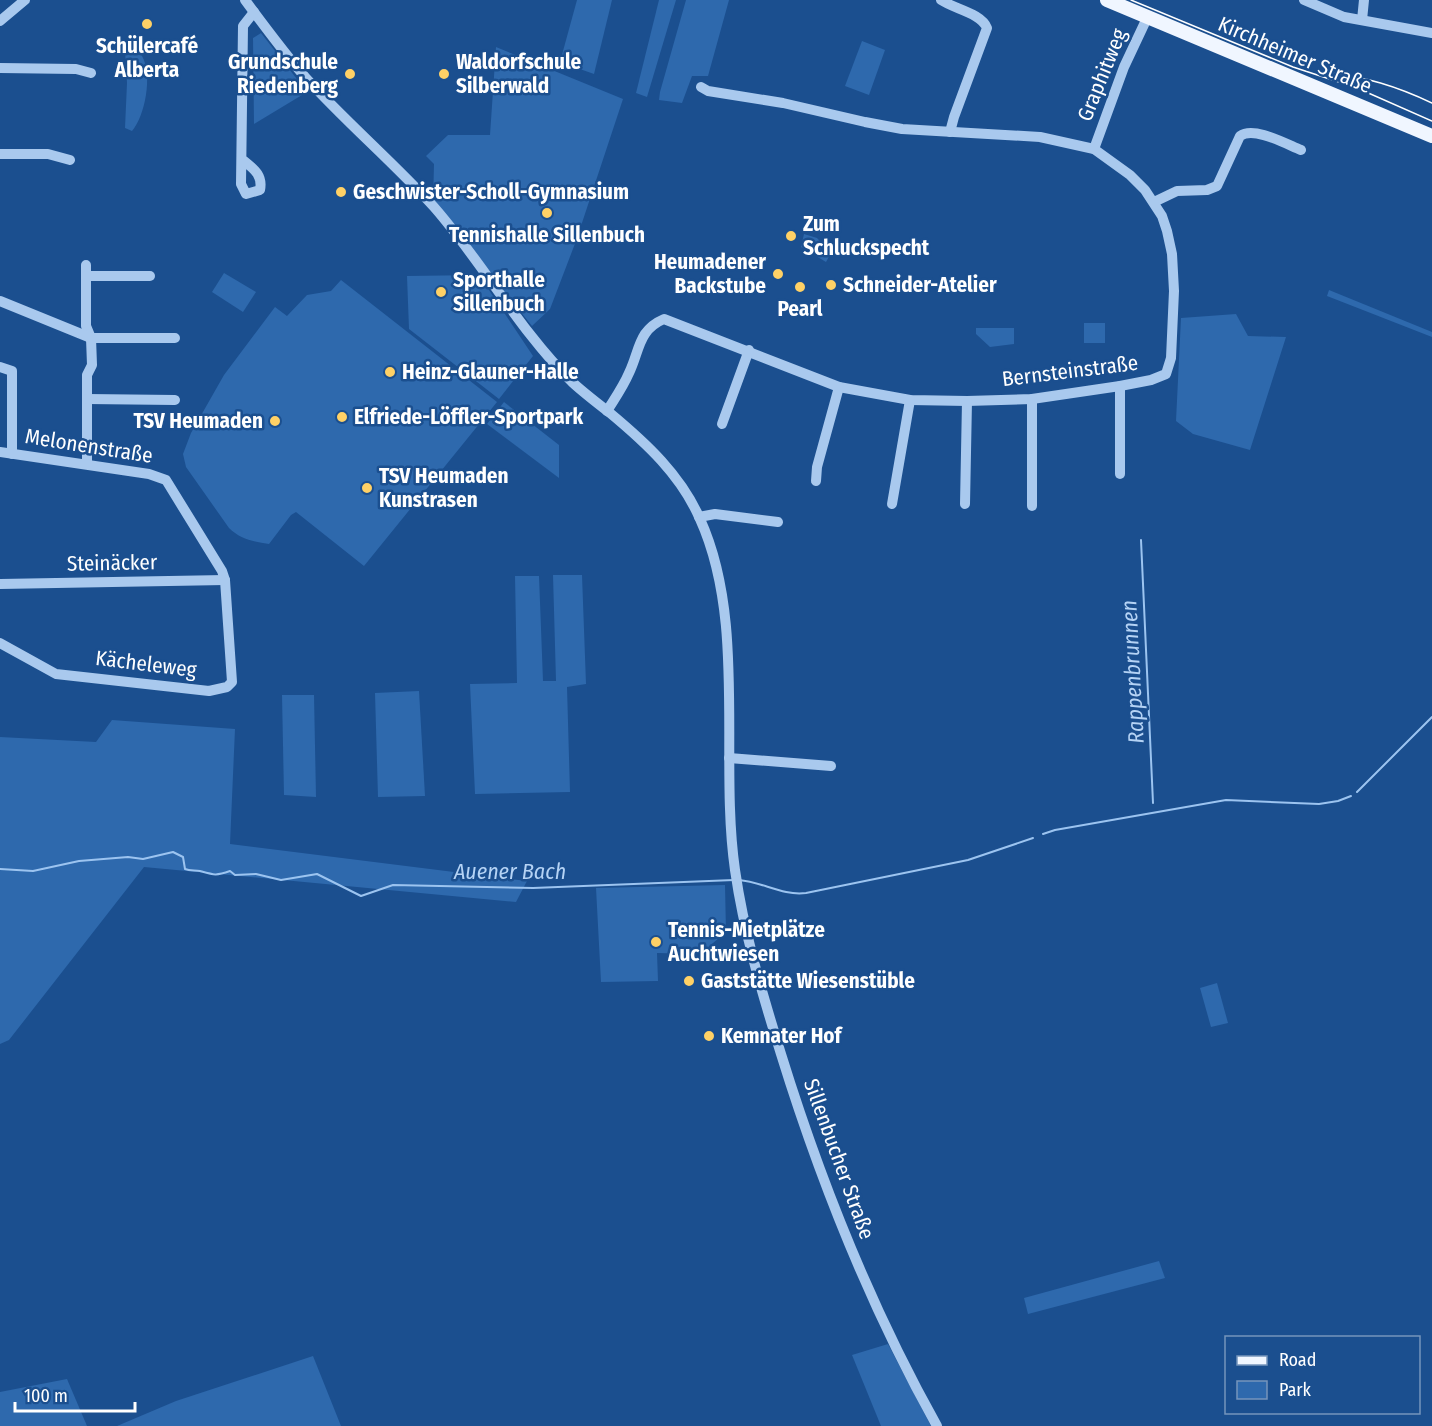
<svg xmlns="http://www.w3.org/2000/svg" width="1432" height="1426" font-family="'Fira Sans Condensed',sans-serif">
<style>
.green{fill:#2e69ad}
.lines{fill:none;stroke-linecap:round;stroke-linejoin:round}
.stream{stroke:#9cc4f0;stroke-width:2}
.minor{stroke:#a9c9ee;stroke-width:10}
.major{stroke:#f0f6ff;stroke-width:14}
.tram{stroke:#fff;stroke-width:1.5}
.poi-dot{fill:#ffd166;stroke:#1b4f8f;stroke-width:2}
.labels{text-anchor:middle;stroke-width:5;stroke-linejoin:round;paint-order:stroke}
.poi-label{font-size:21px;font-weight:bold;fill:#fff;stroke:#1b4f8f;text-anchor:start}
.street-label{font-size:21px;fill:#fff;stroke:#1b4f8f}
.water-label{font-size:22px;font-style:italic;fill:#b5d3f5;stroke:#1b4f8f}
</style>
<rect width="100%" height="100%" fill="#1b4f8f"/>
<g class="green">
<path d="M 577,0 L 612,0 L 594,74 L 560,62 Z"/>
<path d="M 659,0 L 676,0 L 647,97 L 636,93 Z"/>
<path d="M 686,0 L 729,0 L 708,76 L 692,76 L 682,103 L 659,100 L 660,92 Z"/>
<path d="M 261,33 L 307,92 L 254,124 L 253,38 Z"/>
<path d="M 862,41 L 885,50 L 869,95 L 845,86 Z"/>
<path d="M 496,47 L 623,99 L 576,241 L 550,309 L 532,326 L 433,203 L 434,164 L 426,156 L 448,135 L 490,135 Z"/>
<path d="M 125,50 C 131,50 138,50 142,56 C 153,75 145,116 132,131 L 125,128 L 127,83 Z"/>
<path d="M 804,234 L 817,238 L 831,253 L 826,262 L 801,247 Z"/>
<path d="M 224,273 L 256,292 L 243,312 L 212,292 Z"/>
<path d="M 479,275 L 533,356 L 499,399 L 409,329 L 407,276 Z"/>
<path d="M 341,280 L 497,402 L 364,566 L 296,512 L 291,515 L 269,544 C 254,542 240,539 229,528 L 186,467 L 183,454 L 191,433 L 224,375 L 275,307 L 287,316 L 307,295 L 331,291 Z"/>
<path d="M 1329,290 L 1432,332 L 1432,337 L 1327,296 Z"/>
<path d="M 1236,314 L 1248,336 L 1286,337 L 1250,450 L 1193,434 L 1176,421 L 1181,318 Z"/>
<rect x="1084" y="323" width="21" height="20"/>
<path d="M 976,328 L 1014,328 L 1014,344 L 990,347 L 976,334 Z"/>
<path d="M 504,402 L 559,445 L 559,478 L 487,424 Z"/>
<path d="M 553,575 L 582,575 L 586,684 L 567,687 L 570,792 L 475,794 L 470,684 L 517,683 L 515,576 L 539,576 L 543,681 L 556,681 Z"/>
<path d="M 419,691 L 425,796 L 378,797 L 375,693 Z"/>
<path d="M 282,695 L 314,695 L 316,797 L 284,795 Z"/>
<path d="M 112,720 L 235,729 L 230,844 L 527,881 L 516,902 L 144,867 L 9,1040 L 0,1044 L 0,737 L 96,742 Z"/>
<path d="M 725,885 L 726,932 L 700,954 L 657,953 L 658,981 L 601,982 L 596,888 Z"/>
<path d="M 1217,983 L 1228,1023 L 1211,1027 L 1200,988 Z"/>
<path d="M 1159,1261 L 1165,1278 L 1028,1314 L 1024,1298 Z"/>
<path d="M 888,1344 L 931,1426 L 881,1426 L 852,1355 Z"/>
<path d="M 313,1356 L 341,1426 L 117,1426 L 176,1401 Z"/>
<path d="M 67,1379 L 87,1426 L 0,1426 L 0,1392 Z"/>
</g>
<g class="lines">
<g class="stream">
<path d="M 1141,540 L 1153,803"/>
<path d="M 1357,792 L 1432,717"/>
<path d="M 1043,834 L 1055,830 L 1226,800 L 1319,804 L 1338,801 L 1351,796"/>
<path d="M 0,869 L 33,871 L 79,861 L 128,857 L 143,859 L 173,852 L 183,857 L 185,869 C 190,871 195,870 200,871 C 214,875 216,876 230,871 L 235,875 L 256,874 L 281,880 L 317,874 L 361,896 L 393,885 L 533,888 L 734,880"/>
<path d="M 739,880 C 763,882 782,896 806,893 L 968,860 L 1033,838"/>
</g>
<g class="minor">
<path d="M 245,0 C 265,27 284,53 306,78 C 347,123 393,162 434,207 C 483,263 519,330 572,382 C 584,393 597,403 610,413 C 646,443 681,475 700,519 C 747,622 719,759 735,870 C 744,933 762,993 781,1054 C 821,1183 871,1308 937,1426"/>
<path d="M 941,0 C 954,9 981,13 987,28 L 954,117 L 950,132"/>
<path d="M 1304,0 L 1344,17 L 1432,33"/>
<path d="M 1362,20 L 1364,0"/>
<path d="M 0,21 L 25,0"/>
<path d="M 0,68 L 76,69 L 91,73"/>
<path d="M 1094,149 L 1124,67 L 1148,16"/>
<path d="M 0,154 L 48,154 L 70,160"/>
<path d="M 243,160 C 254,169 263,175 260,190 L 246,194 L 241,184 L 243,26 L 254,12"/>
<path d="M 1154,202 L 1177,191 L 1207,190 L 1217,186 L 1240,136 C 1254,126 1286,144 1301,150"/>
<path d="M 86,265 L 86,326 L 91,338 L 92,365 L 87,375 L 87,464"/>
<path d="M 86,276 L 150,276"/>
<path d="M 0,301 L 91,338 L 175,338"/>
<path d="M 0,367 L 12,371 L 12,454"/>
<path d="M 87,399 L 175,400"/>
<path d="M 607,411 C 615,398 623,387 629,373 C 640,350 638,330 664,319 L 839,387 L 910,400 L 967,401 L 1032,399 L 1120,386 L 1151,380 L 1166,374 L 1171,358 L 1174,291 L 1172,254 L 1167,231 L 1162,216 L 1145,190 L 1130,175 L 1094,149 L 1040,137 L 902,129 L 865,122 L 783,103 L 708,91 L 701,87"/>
<path d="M 722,424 L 749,350"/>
<path d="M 0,452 L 149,474 L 166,480 L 222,571 L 225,580 L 232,682 L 227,687 L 209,691 L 56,674 L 0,643"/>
<path d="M 1120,474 L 1120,386"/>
<path d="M 816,481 L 817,467 L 839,387"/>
<path d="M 892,504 L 910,400"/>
<path d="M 965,504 L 967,401"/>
<path d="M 1032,506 L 1032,399"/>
<path d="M 699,517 L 715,514 L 778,522"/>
<path d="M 0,584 L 225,580"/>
<path d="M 729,758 L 831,766"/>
</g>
<path class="major" d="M 1107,0 L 1432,136"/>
<g class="tram">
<path d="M 1131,0 L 1293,67 L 1357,88 L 1432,121"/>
<path d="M 1326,72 C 1366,77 1396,86 1432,103"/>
</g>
</g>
<g class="poi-dot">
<circle cx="147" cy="24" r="6"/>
<circle cx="350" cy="74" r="6"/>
<circle cx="444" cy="74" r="6"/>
<circle cx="341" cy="192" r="6"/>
<circle cx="547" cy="213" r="6"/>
<circle cx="791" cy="236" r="6"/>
<circle cx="778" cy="274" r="6"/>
<circle cx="831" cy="285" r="6"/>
<circle cx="800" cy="287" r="6"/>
<circle cx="441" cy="292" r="6"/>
<circle cx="390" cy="372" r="6"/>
<circle cx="342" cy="417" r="6"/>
<circle cx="275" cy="421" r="6"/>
<circle cx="367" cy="488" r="6"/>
<circle cx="656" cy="942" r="6"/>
<circle cx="689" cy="981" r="6"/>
<circle cx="709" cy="1036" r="6"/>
</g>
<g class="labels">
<g class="poi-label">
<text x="147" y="53" text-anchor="middle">Schülercafé<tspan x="147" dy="24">Alberta</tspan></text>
<text x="338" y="69" text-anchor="end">Grundschule<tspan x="338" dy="24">Riedenberg</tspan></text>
<text x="456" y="69">Waldorfschule<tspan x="456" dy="24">Silberwald</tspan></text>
<text x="353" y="199">Geschwister-Scholl-Gymnasium</text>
<text x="803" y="231">Zum<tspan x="803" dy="24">Schluckspecht</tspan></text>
<text x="547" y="242" text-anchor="middle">Tennishalle Sillenbuch</text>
<text x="766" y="269" text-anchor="end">Heumadener<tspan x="766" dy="24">Backstube</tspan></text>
<text x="453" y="287">Sporthalle<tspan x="453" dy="24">Sillenbuch</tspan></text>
<text x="843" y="292">Schneider-Atelier</text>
<text x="800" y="316" text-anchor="middle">Pearl</text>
<text x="402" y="379">Heinz-Glauner-Halle</text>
<text x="354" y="424">Elfriede-Löffler-Sportpark</text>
<text x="263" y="428" text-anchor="end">TSV Heumaden</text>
<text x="379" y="483">TSV Heumaden<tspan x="379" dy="24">Kunstrasen</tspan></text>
<text x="668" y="937">Tennis-Mietplätze<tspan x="668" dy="24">Auchtwiesen</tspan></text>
<text x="701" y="988">Gaststätte Wiesenstüble</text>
<text x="721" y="1043">Kemnater Hof</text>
</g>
<g class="street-label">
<text transform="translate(1295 55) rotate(23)" y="7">Kirchheimer Straße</text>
<text transform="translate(1102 75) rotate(-68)" y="7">Graphitweg</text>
<text transform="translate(1070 371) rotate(-7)" y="7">Bernsteinstraße</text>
<text transform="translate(89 446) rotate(9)" y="7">Melonenstraße</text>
<text transform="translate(112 563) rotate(-1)" y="7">Steinäcker</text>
<text transform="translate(146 664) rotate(7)" y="7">Kächeleweg</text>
<text transform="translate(839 1159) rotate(70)" y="7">Sillenbucher Straße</text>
</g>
<g class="water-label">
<text transform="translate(1132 672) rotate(-93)" y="8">Rappenbrunnen</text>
<text x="510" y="879">Auener Bach</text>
</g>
</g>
<rect x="1225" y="1336" width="195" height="78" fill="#1b4f8f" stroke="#7695bc" stroke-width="1.5"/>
<rect x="1237" y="1356" width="30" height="9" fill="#f0f6ff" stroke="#7695bc" stroke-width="1.5"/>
<text x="1279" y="1366" font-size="18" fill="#ffffff">Road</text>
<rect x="1237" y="1381" width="30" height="18" fill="#2e69ad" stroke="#7695bc" stroke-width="1.5"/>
<text x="1279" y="1396" font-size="18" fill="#ffffff">Park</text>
<path d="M15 1402v9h120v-9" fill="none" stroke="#ffffff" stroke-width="3"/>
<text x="24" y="1402" font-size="18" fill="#ffffff" stroke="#1b4f8f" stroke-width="4.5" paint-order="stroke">100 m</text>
</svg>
